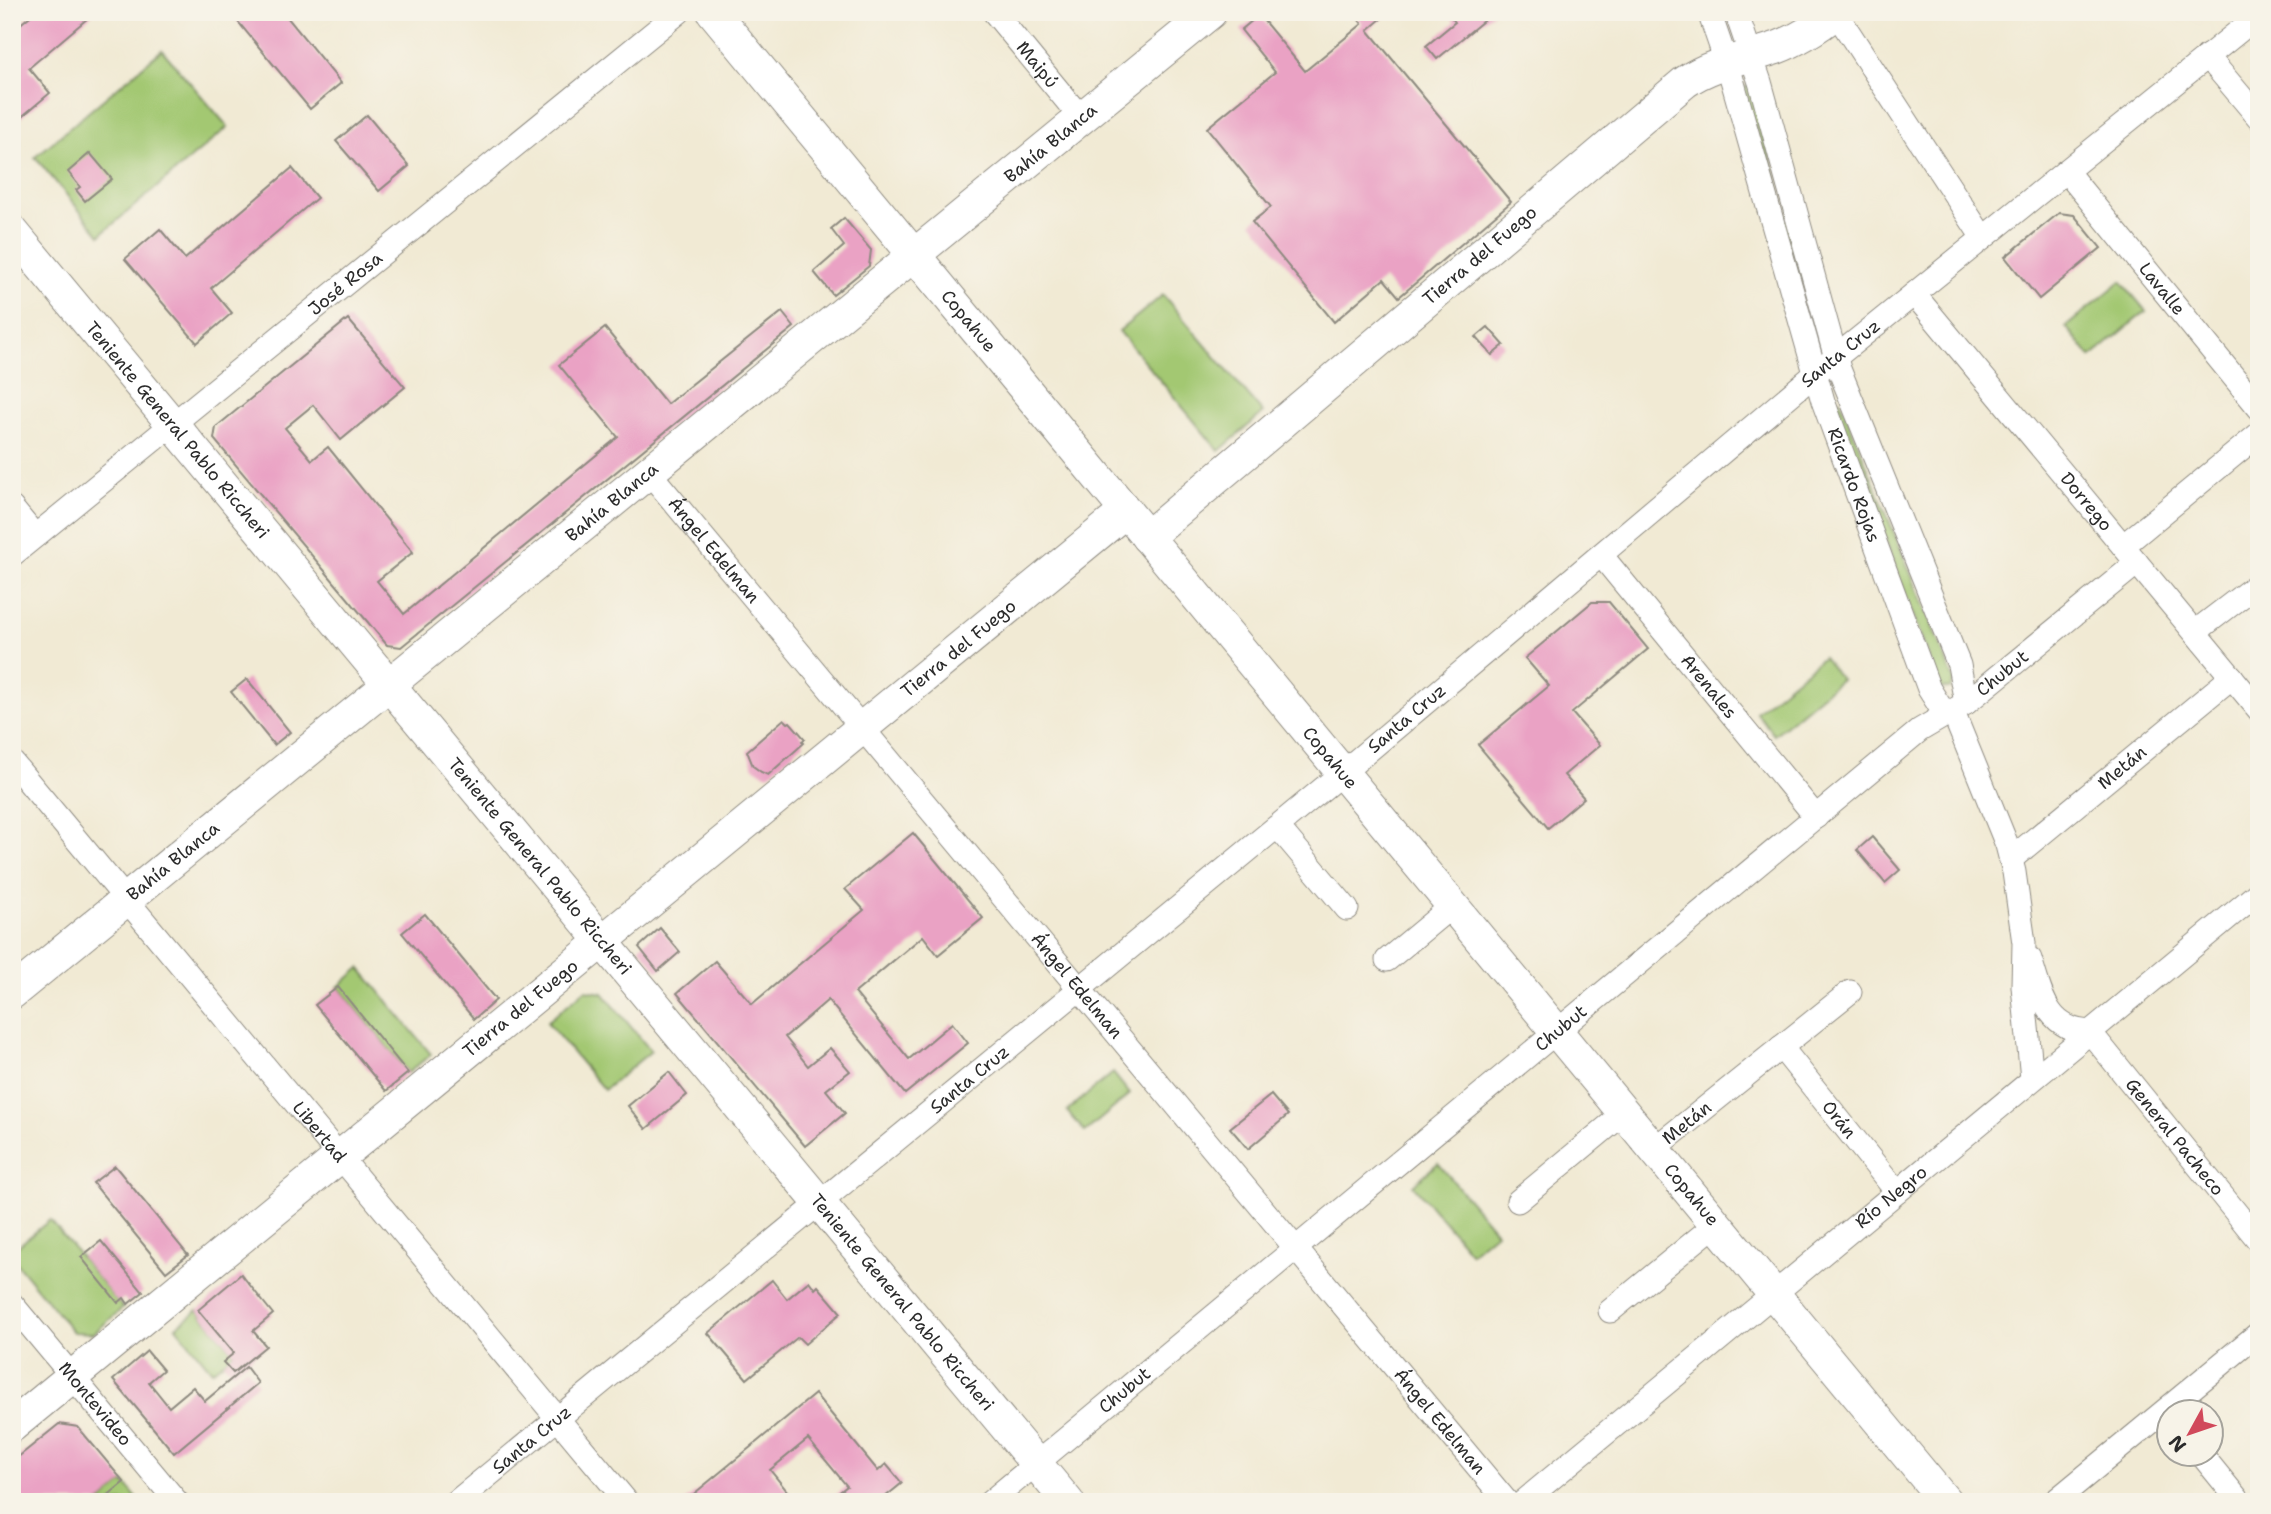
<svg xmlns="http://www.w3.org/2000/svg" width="2271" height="1514" font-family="'Shantell Sans',sans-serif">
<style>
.green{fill:#a3c872;stroke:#677a4e;stroke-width:2}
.building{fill:#eaa2c4}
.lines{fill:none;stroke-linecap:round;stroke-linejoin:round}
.street-casing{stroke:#8e8a80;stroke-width:25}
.secondary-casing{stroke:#8e8a80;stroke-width:34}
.street{stroke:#fff;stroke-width:23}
.secondary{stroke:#fff;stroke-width:32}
.labels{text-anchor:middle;stroke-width:7;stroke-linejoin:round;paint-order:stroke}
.street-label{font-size:18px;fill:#2b2b2b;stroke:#f7f3e8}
</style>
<rect width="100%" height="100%" fill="#f7f3e8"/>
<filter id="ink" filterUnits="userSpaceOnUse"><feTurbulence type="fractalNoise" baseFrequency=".0143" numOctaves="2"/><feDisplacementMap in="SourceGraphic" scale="14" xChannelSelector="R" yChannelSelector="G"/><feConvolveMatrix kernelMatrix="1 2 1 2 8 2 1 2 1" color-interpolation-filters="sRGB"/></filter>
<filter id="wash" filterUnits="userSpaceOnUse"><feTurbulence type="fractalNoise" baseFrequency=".00686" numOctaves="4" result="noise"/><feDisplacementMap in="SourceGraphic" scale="28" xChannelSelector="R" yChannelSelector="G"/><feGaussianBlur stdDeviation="1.57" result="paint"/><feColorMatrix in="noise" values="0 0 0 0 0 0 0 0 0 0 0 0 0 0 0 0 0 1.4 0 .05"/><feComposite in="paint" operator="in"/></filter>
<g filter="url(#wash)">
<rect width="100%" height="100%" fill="#f1ead4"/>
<g class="green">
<path d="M 162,50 L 228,127 L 100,235 L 35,157 Z"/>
<path d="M 1746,86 L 1751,86 L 1816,328 L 1814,329 L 1744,88 Z"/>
<path d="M 2121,281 L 2146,311 L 2091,357 L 2066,327 Z"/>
<path d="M 1163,295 L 1263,413 L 1219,451 L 1119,331 Z"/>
<path d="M 1837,400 L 1840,400 L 1954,680 L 1950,689 L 1940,688 L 1835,402 Z"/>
<path d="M 1823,657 L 1841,679 L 1774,735 L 1756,712 Z"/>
<path d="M 360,968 L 431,1054 L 408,1073 L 338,987 Z"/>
<path d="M 585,990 L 603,993 L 651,1051 L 604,1090 L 547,1022 Z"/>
<path d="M 1113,1073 L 1130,1094 L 1085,1132 L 1067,1111 Z"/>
<path d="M 1438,1163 L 1496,1232 L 1471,1253 L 1413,1185 Z"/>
<path d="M 50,1220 L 123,1308 L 94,1333 L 73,1332 L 12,1258 L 12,1251 Z"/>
<path d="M 198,1310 L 234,1353 L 212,1371 L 176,1327 Z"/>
<path d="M 124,1482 L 140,1502 L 100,1502 Z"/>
</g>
<g id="blocks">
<g class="building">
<path d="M 35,12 L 95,12 L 29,68 L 50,93 L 12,125 L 12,31 Z"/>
<path d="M 230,12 L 283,12 L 341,83 L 310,109 Z"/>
<path d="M 1353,12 L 1389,12 L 1368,30 L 1511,202 L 1399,297 L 1384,279 L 1334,322 L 1252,222 L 1271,207 L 1207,128 L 1275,72 L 1241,30 L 1259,15 L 1305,71 L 1362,24 Z"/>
<path d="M 1447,12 L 1494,12 L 1437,59 L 1426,46 L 1455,22 Z"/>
<path d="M 367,115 L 409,166 L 379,191 L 336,141 Z"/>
<path d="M 90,153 L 112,179 L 85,201 L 76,190 L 80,187 L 68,172 Z"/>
<path d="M 292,168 L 317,198 L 211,288 L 232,313 L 197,343 L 125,259 L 160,229 L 185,259 Z"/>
<path d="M 2059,213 L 2074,215 L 2101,248 L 2039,299 L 2005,257 Z"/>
<path d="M 844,218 L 871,250 L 869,266 L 833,295 L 814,272 L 844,246 L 831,229 Z"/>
<path d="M 782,312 L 794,327 L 401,647 L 387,645 L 214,439 L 216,427 L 348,319 L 405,387 L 341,440 L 313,405 L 285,428 L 312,460 L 328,447 L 413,552 L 377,581 L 404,614 L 618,437 L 559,365 L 605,328 L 667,404 Z"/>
<path d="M 1488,327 L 1504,345 L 1492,355 L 1476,337 Z"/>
<path d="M 1592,602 L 1609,602 L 1648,649 L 1572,713 L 1600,745 L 1564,775 L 1584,798 L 1548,828 L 1478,745 L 1549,686 L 1525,658 Z"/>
<path d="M 247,679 L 290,732 L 274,745 L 231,692 Z"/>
<path d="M 784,719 L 788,723 L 790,722 L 805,739 L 802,741 L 804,743 L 768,775 L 761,772 L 753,766 L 747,751 Z"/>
<path d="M 913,833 L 983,918 L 938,955 L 923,936 L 855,993 L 909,1059 L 952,1023 L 968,1043 L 905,1094 L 828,1000 L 785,1037 L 808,1066 L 830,1048 L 850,1071 L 826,1090 L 845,1113 L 805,1146 L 677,993 L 715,961 L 752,1004 L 864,910 L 845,889 Z"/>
<path d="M 1872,837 L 1900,870 L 1885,883 L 1857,850 Z"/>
<path d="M 425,914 L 496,1000 L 474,1019 L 402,933 Z"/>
<path d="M 660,928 L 680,952 L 658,971 L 639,947 Z"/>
<path d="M 338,987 L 408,1073 L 386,1091 L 315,1005 Z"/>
<path d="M 669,1072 L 687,1095 L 646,1129 L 628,1106 Z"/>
<path d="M 1271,1095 L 1288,1115 L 1248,1149 L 1230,1128 Z"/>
<path d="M 115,1166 L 188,1255 L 166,1272 L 93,1183 Z"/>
<path d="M 101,1241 L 143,1292 L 128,1304 L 124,1298 L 118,1303 L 81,1257 Z"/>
<path d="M 241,1274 L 273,1314 L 253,1331 L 266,1346 L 233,1373 L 223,1362 L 234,1353 L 198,1310 Z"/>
<path d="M 772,1280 L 787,1299 L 809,1281 L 815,1289 L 818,1286 L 841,1313 L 805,1344 L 798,1337 L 747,1379 L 708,1333 Z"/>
<path d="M 147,1351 L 163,1370 L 149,1382 L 169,1407 L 193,1387 L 205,1401 L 246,1367 L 258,1383 L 174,1453 L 113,1380 Z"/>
<path d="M 815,1394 L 878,1471 L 886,1464 L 902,1483 L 879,1502 L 827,1502 L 847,1486 L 808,1439 L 770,1470 L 796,1502 L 684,1502 Z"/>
<path d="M 59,1424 L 78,1427 L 124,1482 L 100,1502 L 12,1502 L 12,1462 Z"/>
</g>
</g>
</g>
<g filter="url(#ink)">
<use href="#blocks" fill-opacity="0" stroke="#8e8a80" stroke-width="2"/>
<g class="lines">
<g class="street-casing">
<g id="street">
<path id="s1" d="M 994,12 L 1081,118"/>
<path id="s2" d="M 1709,12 L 1731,76 L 1823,401 L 1929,689 L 1941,708 L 1953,712 L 2007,845 L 2014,872 L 2024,943 L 2023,986 L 2032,1079"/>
<path d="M 1736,12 L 1760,82 L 1839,369 L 1959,665 L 1966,703"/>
<path d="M 1836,13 L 1983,238"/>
<path d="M 2207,56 L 2259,118"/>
<path id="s3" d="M 2066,171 L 2259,408"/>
<path id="s4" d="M 1914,294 L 2259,710"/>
<path id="s5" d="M 648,471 L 1507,1502"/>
<path d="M 12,508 L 35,536"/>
<path d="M 2123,546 L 2259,434"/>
<path id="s6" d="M 12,555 L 679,12"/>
<path id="s7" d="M 1601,555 L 1816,817"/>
<path d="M 2195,632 L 2259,583"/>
<path id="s8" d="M 12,762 L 627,1502"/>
<path d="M 1278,827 L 1347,909"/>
<path id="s9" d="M 2011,859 L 2232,677"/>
<path d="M 2030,959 C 2041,993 2046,1030 2090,1032"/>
<path d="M 1387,960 L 1452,906"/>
<path id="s10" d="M 2090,1032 L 2259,1241"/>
<path id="s11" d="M 1781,1047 L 1897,1192"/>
<path id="s12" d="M 1654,1149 L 1850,992"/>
<path d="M 1518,1201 L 1624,1113"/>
<path id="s13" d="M 12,1304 L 177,1502"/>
<path d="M 1610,1311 L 1716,1224"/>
<path d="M 2201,1454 L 2240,1502"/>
<path id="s14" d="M 456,1502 L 1342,773 L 1815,374 L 2259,15"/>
<path id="s15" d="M 990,1502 L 1920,730 L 1966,703 L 2137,563"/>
<path id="s16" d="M 1523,1502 L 2259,892"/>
<path d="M 2054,1502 L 2259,1333"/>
</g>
</g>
<g class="secondary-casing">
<g id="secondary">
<path id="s17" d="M 713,12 L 1946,1502"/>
<path id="s18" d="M 12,231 L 1068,1502"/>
<path id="s19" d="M 1147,537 L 1685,82 C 1712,63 1746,58 1776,48 C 1798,40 1818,27 1837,12"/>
<path id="s20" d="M 12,993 L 1211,12"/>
<path id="s21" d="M 12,1426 L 1126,511"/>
</g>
</g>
<use href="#street" class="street"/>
<use href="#secondary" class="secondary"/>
</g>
</g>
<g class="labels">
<g class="street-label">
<text dy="6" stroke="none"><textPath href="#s1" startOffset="68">Maipú</textPath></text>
<text dy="6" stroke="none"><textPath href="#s20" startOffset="1342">Bahía Blanca</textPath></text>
<text dy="6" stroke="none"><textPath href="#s19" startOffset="436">Tierra del Fuego</textPath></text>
<text dy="6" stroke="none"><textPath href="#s6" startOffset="430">José Rosa</textPath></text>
<text dy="6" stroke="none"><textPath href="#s3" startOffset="152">Lavalle</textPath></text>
<text dy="6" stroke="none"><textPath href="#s17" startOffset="401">Copahue</textPath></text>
<text dy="6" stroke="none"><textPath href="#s14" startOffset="1799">Santa Cruz</textPath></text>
<text dy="6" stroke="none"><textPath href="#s18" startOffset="259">Teniente General Pablo Riccheri</textPath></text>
<text dy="6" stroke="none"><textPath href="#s2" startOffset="495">Ricardo Rojas</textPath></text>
<text dy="6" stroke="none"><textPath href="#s20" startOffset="775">Bahía Blanca</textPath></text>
<text dy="6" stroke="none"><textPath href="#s4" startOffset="270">Dorrego</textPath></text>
<text dy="6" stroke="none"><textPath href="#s5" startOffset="103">Ángel Edelman</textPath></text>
<text dy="6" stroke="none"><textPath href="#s21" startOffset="1225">Tierra del Fuego</textPath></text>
<text dy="6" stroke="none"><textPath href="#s15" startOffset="1309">Chubut</textPath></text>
<text dy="6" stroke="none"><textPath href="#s7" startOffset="170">Arenales</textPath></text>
<text dy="6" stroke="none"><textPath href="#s14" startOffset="1232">Santa Cruz</textPath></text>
<text dy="6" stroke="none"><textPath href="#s17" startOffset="968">Copahue</textPath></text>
<text dy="6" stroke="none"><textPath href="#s9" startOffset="144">Metán</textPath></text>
<text dy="6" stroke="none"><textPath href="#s20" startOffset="208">Bahía Blanca</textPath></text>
<text dy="6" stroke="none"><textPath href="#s18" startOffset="826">Teniente General Pablo Riccheri</textPath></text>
<text dy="6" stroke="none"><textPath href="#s5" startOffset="670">Ángel Edelman</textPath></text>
<text dy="6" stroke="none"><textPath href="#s21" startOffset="658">Tierra del Fuego</textPath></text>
<text dy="6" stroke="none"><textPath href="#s15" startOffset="742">Chubut</textPath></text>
<text dy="6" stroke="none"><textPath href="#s14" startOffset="665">Santa Cruz</textPath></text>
<text dy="6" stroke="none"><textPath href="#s11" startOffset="93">Orán</textPath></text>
<text dy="6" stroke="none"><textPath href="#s12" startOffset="42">Metán</textPath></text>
<text dy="6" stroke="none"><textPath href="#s8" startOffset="481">Libertad</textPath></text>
<text dy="6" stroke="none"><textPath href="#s10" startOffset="135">General Pacheco</textPath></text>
<text dy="6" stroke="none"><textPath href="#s17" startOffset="1535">Copahue</textPath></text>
<text dy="6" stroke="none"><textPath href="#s16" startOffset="478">Río Negro</textPath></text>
<text dy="6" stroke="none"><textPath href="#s18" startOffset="1393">Teniente General Pablo Riccheri</textPath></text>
<text dy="6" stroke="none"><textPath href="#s15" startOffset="175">Chubut</textPath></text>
<text dy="6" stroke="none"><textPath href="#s13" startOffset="130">Montevideo</textPath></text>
<text dy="6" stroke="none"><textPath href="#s5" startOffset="1237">Ángel Edelman</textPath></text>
<text dy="6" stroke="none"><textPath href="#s14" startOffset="98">Santa Cruz</textPath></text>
</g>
</g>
<rect width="2271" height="1514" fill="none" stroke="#f7f3e8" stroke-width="42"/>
<g transform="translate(2190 1433) rotate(230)"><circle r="33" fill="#f7f3e8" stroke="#a5a39c" stroke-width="2"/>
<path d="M0-5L12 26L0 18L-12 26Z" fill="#d1495b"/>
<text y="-10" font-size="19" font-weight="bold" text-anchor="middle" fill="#2b2b2b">N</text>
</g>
</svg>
